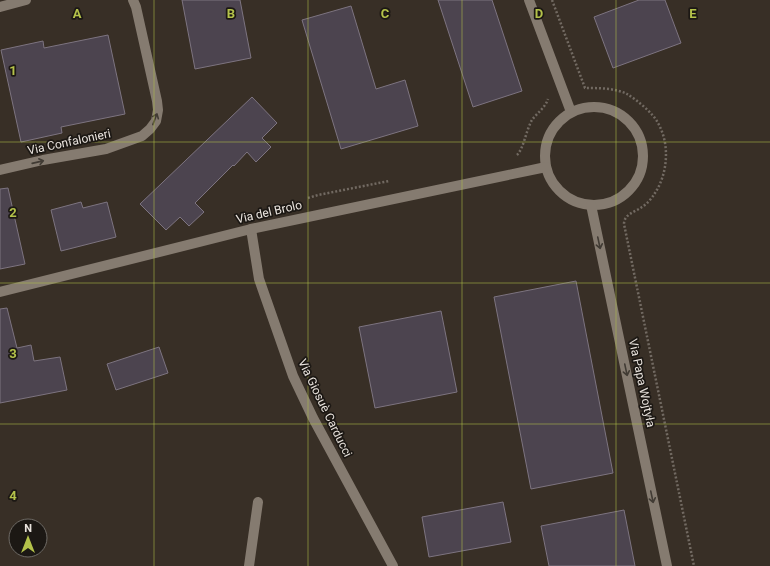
<svg xmlns="http://www.w3.org/2000/svg" width="770" height="566" font-family="Roboto,sans-serif">
<style>
.building{fill:#4c444f;stroke:#7d7480}
.lines{fill:none;stroke-linecap:round;stroke-linejoin:round}
.path{stroke:#726a62;stroke-width:2.5;stroke-dasharray:2 2;stroke-linecap:butt}
.minor{stroke:#857b70;stroke-width:10}
.oneway{stroke:#413b34}
.grid{fill:none;stroke:#b4c24a;stroke-width:1;stroke-opacity:0.55}
.labels{text-anchor:middle;stroke-width:3.5;stroke-linejoin:round;paint-order:stroke}
.street-label{font-size:12px;fill:#eae4de;stroke:#1c1814}
.grid-label{font-size:13px;text-anchor:middle;font-weight:bold;fill:#b4c24a;stroke:#1c1814;stroke-width:3.5;stroke-linejoin:round;paint-order:stroke}
</style>
<rect width="100%" height="100%" fill="#382f26"/>
<g class="building">
<path d="M 182,0 L 240,0 L 251,58 L 195,69 Z"/>
<path d="M 438,0 L 492,0 L 522,91 L 473,107 Z"/>
<path d="M 639,0 L 665,0 L 681,43 L 613,68 L 594,17 Z"/>
<path d="M 351,6 L 376,89 L 405,80 L 418,126 L 341,149 L 302,20 Z"/>
<path d="M 108,35 L 125,114 L 61,127 L 62,133 L 21,142 L 1,50 L 43,41 L 44,48 Z"/>
<path d="M 252,97 L 277,123 L 262,138 L 271,147 L 256,162 L 247,152 L 234,166 L 233,165 L 195,203 L 204,212 L 189,226 L 180,217 L 166,230 L 140,204 Z"/>
<path d="M 8,188 L 25,264 L 0,269 L 0,189 Z"/>
<path d="M 81,202 L 83,208 L 107,202 L 116,237 L 61,251 L 51,210 Z"/>
<path d="M 576,281 L 613,473 L 531,489 L 494,297 Z"/>
<path d="M 7,308 L 17,348 L 31,345 L 34,361 L 60,357 L 67,390 L 0,403 L 0,309 Z"/>
<path d="M 441,311 L 457,392 L 375,408 L 359,327 Z"/>
<path d="M 159,347 L 168,373 L 116,390 L 107,364 Z"/>
<path d="M 503,502 L 511,542 L 429,557 L 422,517 Z"/>
<path d="M 624,510 L 635,566 L 549,566 L 541,526 Z"/>
</g>
<g class="lines">
<g class="path">
<path d="M 552,0 L 585,88 C 598,88 615,88 627,94 C 637,100 653,113 658,123 C 670,144 668,173 655,193 C 652,198 647,204 642,207 C 635,212 624,214 624,224 L 694,566"/>
<path d="M 517,155 C 524,148 526,130 532,120 C 537,113 545,108 548,99"/>
<path d="M 308,198 L 318,195 L 389,181"/>
</g>
<g class="minor">
<path d="M 529,0 L 571,112"/>
<path d="M 0,7 L 26,0"/>
<circle cx="594" cy="156" r="49"/>
<path d="M 0,170 L 43,160 L 106,149 L 142,136 L 150,129 L 156,121 L 158,110 L 157,101 L 136,7 L 133,0"/>
<path d="M 591,205 L 667,566"/>
<path d="M 251,229 L 259,279 L 293,376 L 313,418 L 393,566"/>
<path d="M 0,292 L 251,229 L 546,167"/>
<path d="M 249,566 L 258,502"/>
</g>
</g>
<defs><path id="oneway-shaft" d="M-6 0H5M1.5-3L5.5 0L1.5 3" fill="none" stroke-width="1.6" stroke-linecap="round" stroke-linejoin="round"/></defs>
<g class="oneway">
<use href="#oneway-shaft" transform="translate(155 119) rotate(-69)"/>
<use href="#oneway-shaft" transform="translate(38 162) rotate(-13)"/>
<use href="#oneway-shaft" transform="translate(599 243) rotate(78)"/>
<use href="#oneway-shaft" transform="translate(626 370) rotate(78)"/>
<use href="#oneway-shaft" transform="translate(652 497) rotate(78)"/>
</g>
<path class="grid" d="M 154,0 L 154,566M 308,0 L 308,566M 462,0 L 462,566M 616,0 L 616,566M 0,142 L 770,142M 0,283 L 770,283M 0,424 L 770,424"/>
<g class="labels">
<g class="street-label">
<text transform="translate(69 142) rotate(-12)" y="4">Via Confalonieri</text>
<text transform="translate(269 212) rotate(-13)" y="4">Via del Brolo</text>
<text transform="translate(642 383) rotate(78)" y="4">Via Papa Wojtyła</text>
<text transform="translate(325 408) rotate(64)" y="4">Via Giosuè Carducci</text>
</g>
</g>
<g class="grid-label">
<text x="77" y="18">A</text>
<text x="231" y="18">B</text>
<text x="385" y="18">C</text>
<text x="539" y="18">D</text>
<text x="693" y="18">E</text>
<text x="13" y="75">1</text>
<text x="13" y="217">2</text>
<text x="13" y="358">3</text>
<text x="13" y="500">4</text>
</g>
<g transform="translate(28 538)"><circle r="19" fill="#1c1814" stroke="#6e6a65"/>
<path d="M0-3L7 15L0 10L-7 15Z" fill="#b4c24a"/>
<text y="-6" font-size="11" font-weight="bold" text-anchor="middle" fill="#eae4de">N</text>
</g>
</svg>
